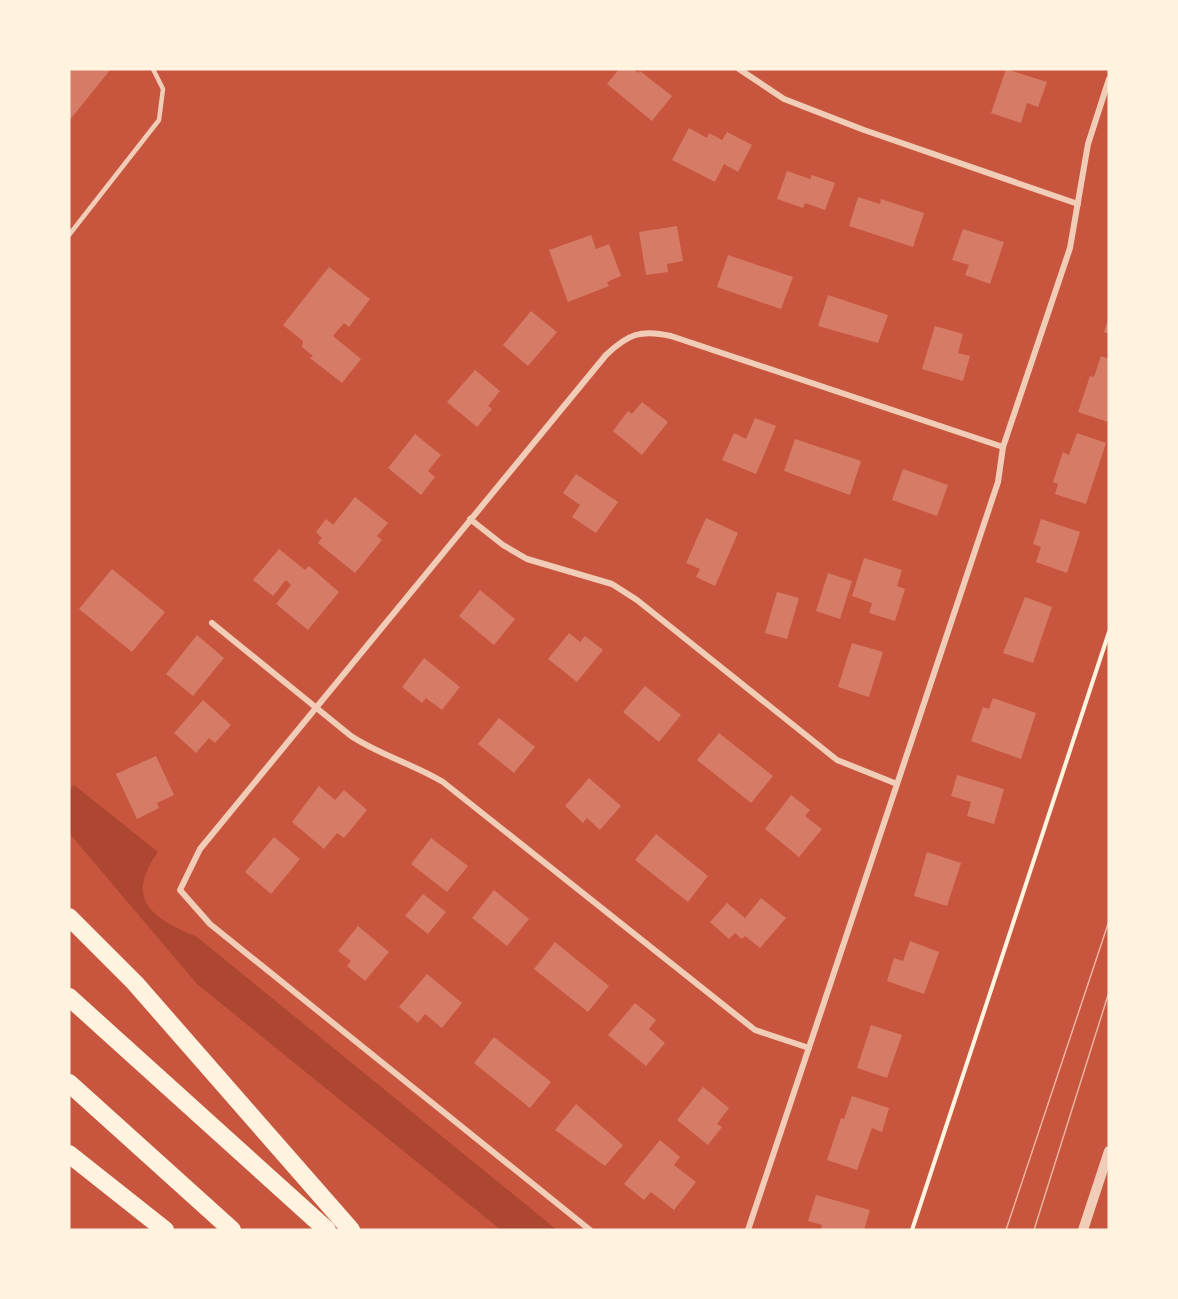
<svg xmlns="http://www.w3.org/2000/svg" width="1178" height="1299" font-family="'PT Sans',sans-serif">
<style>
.green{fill:#ae4732}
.building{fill:#d67c66}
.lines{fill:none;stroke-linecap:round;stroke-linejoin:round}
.path{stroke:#fff3e0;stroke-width:4}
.service{stroke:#f1ccb7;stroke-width:4.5}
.minor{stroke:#f1ccb7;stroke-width:6}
.tertiary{stroke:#f1ccb7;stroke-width:10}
.motorway{stroke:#fff3e0;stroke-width:18}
.tram{stroke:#e9b49f;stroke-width:1.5}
</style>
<rect width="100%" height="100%" fill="#c8553d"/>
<path class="green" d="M 74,785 L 158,852 C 123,901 154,919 197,937 L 557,1230 L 501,1230 L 197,984 L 69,833 L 69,790 Z"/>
<g class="building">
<path d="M 69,69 L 110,70 L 69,121 Z"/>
<path d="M 619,69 L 633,69 L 638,73 L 640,71 L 672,96 L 652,121 L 607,84 Z"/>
<path d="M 1006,69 L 1047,82 L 1038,107 L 1027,103 L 1021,123 L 991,113 Z"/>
<path d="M 689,128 L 707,138 L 709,133 L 722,140 L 727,132 L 752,145 L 738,172 L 724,164 L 715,182 L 672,160 Z"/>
<path d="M 787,171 L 810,179 L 812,175 L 835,183 L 825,210 L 805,203 L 803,208 L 777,199 Z"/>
<path d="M 858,197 L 880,204 L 881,199 L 924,213 L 913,247 L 849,226 Z"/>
<path d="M 677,226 L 683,261 L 667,264 L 668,272 L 646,275 L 639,232 Z"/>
<path d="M 963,229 L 1004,242 L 990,284 L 965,275 L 969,265 L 952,260 Z"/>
<path d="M 591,235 L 596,249 L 609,244 L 621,276 L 607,282 L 609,286 L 568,302 L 549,250 Z"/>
<path d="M 728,255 L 793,277 L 781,309 L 717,287 Z"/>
<path d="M 329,267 L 370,299 L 349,327 L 344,323 L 333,336 L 361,359 L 342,383 L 310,358 L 313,356 L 302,347 L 303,341 L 283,325 Z"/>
<path d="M 828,295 L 888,315 L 878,343 L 818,326 Z"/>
<path d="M 531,311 L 557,332 L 528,366 L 503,345 Z"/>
<path d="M 1109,317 L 1109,334 L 1104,332 Z"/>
<path d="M 935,326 L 963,334 L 958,353 L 970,356 L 963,381 L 922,369 Z"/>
<path d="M 1101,356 L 1109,359 L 1108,422 L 1078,412 L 1090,376 L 1094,377 Z"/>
<path d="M 475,370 L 500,391 L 488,406 L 492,409 L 477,427 L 447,402 Z"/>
<path d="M 642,402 L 668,422 L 642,455 L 613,431 L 628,411 L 632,414 Z"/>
<path d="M 755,418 L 776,426 L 756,474 L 722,460 L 734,433 L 746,439 Z"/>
<path d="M 1077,433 L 1106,443 L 1086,504 L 1055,494 L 1058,484 L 1053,482 L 1063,452 L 1069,455 Z"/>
<path d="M 415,434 L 441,455 L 428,471 L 435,477 L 421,495 L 388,468 Z"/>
<path d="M 795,439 L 861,461 L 850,495 L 784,471 Z"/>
<path d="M 903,469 L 948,485 L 937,516 L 892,500 Z"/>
<path d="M 576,474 L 618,502 L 596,533 L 572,517 L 580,505 L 563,493 Z"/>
<path d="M 355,497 L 388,523 L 377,536 L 382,540 L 355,573 L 318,543 L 322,538 L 316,532 L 326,519 L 333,525 Z"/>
<path d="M 706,518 L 738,533 L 715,586 L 696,577 L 700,569 L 686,563 Z"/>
<path d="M 1041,519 L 1080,532 L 1067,573 L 1036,562 L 1041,547 L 1033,544 Z"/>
<path d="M 279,549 L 305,570 L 309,566 L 339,592 L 308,630 L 276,604 L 291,585 L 286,580 L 273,596 L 253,580 Z"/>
<path d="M 864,558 L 902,570 L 897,586 L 905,589 L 895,621 L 869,613 L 872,603 L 852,596 Z"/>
<path d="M 112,569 L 165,612 L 132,652 L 79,609 Z"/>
<path d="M 828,573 L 852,581 L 840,619 L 816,611 Z"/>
<path d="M 480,590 L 515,619 L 494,645 L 459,616 Z"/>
<path d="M 777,592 L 799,598 L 787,639 L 765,633 Z"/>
<path d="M 1025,597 L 1052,607 L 1033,663 L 1003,653 Z"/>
<path d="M 569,633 L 580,642 L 585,636 L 603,650 L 577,682 L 548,659 Z"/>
<path d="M 197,635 L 224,658 L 193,696 L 166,674 Z"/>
<path d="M 852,643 L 883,652 L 869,697 L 838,687 Z"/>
<path d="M 424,658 L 460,687 L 442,710 L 426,698 L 422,703 L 402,687 Z"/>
<path d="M 645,686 L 681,715 L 659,742 L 623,712 Z"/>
<path d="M 993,698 L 1036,713 L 1021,759 L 971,741 L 983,707 L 989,709 Z"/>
<path d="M 203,700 L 231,725 L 215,743 L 209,738 L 196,753 L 174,733 Z"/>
<path d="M 499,718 L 535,747 L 514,773 L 478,744 Z"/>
<path d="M 719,733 L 773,776 L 751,803 L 697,760 Z"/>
<path d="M 156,756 L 174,795 L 157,803 L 159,808 L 137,819 L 116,774 Z"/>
<path d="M 957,775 L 1004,789 L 994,824 L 967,816 L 971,802 L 951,796 Z"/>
<path d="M 589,778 L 621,806 L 600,830 L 587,818 L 583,823 L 565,806 Z"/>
<path d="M 319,786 L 335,800 L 344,790 L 367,810 L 344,838 L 337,833 L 324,849 L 292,822 Z"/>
<path d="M 791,795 L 810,810 L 805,816 L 822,829 L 799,857 L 765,829 Z"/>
<path d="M 656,834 L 708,876 L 688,902 L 635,860 Z"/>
<path d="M 274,837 L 300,859 L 271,894 L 245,872 Z"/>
<path d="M 431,838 L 468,866 L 447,892 L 411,864 Z"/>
<path d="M 927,852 L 961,863 L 947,906 L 914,896 Z"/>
<path d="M 494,890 L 529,919 L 507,946 L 472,918 Z"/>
<path d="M 423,894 L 446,912 L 428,934 L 405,916 Z"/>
<path d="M 761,898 L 786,918 L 760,948 L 745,936 L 742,939 L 735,933 L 729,939 L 710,922 L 727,903 L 745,918 Z"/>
<path d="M 358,926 L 389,952 L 365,981 L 347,966 L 351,961 L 338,951 Z"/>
<path d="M 910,941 L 939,952 L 924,994 L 887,981 L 894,958 L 903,961 Z"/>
<path d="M 555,942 L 609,986 L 588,1012 L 534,969 Z"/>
<path d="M 427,974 L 462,1003 L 442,1028 L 425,1014 L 418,1023 L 399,1007 Z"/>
<path d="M 635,1003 L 656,1020 L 649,1029 L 665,1043 L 646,1066 L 608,1035 Z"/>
<path d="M 871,1025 L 902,1035 L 887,1078 L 857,1068 Z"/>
<path d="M 494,1037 L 551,1082 L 530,1108 L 474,1063 Z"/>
<path d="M 703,1087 L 729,1108 L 717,1124 L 722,1127 L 708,1145 L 677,1120 Z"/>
<path d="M 852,1096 L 889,1108 L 882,1132 L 872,1128 L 857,1170 L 827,1160 L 841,1118 L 844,1119 Z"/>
<path d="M 576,1104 L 623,1145 L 605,1166 L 555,1130 Z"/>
<path d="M 660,1140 L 680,1157 L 674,1165 L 696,1182 L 674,1210 L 651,1192 L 644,1200 L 624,1184 Z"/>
<path d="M 816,1195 L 870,1210 L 864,1230 L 821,1230 L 822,1225 L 808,1221 Z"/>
</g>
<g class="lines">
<path class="path" d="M 912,1230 L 1109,632"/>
<path class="service" d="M 69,235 L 159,120 L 163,89 L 153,69"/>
<g class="minor">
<path d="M 739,69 L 784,99 L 864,130 L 1078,204"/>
<path d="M 470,519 L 503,545 L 527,559 L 612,584 L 637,600 L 837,760 L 897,784"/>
<path d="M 212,623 L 351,736 C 380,755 413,764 443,782 L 755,1030 L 809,1048"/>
<path d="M 590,1230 L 210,924 L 180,890 L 200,849 L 606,355 C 628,334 641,329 671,336 L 1003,447"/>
<path d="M 748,1230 L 998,482 L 1003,447 L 1070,248 L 1088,144 L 1109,79"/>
</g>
<path class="tertiary" d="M 1083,1230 L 1109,1151"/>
<g class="motorway">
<path d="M 69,917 L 135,983 L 351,1230"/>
<path d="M 69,997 L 327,1230"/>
<path d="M 69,1083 L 232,1230"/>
<path d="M 69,1154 L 165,1230"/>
</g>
<g class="tram">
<path d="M 1006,1230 L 1109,921"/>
<path d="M 1034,1230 L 1109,992"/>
</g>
</g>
<rect width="1178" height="1299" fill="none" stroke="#fff3e0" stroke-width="141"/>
</svg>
